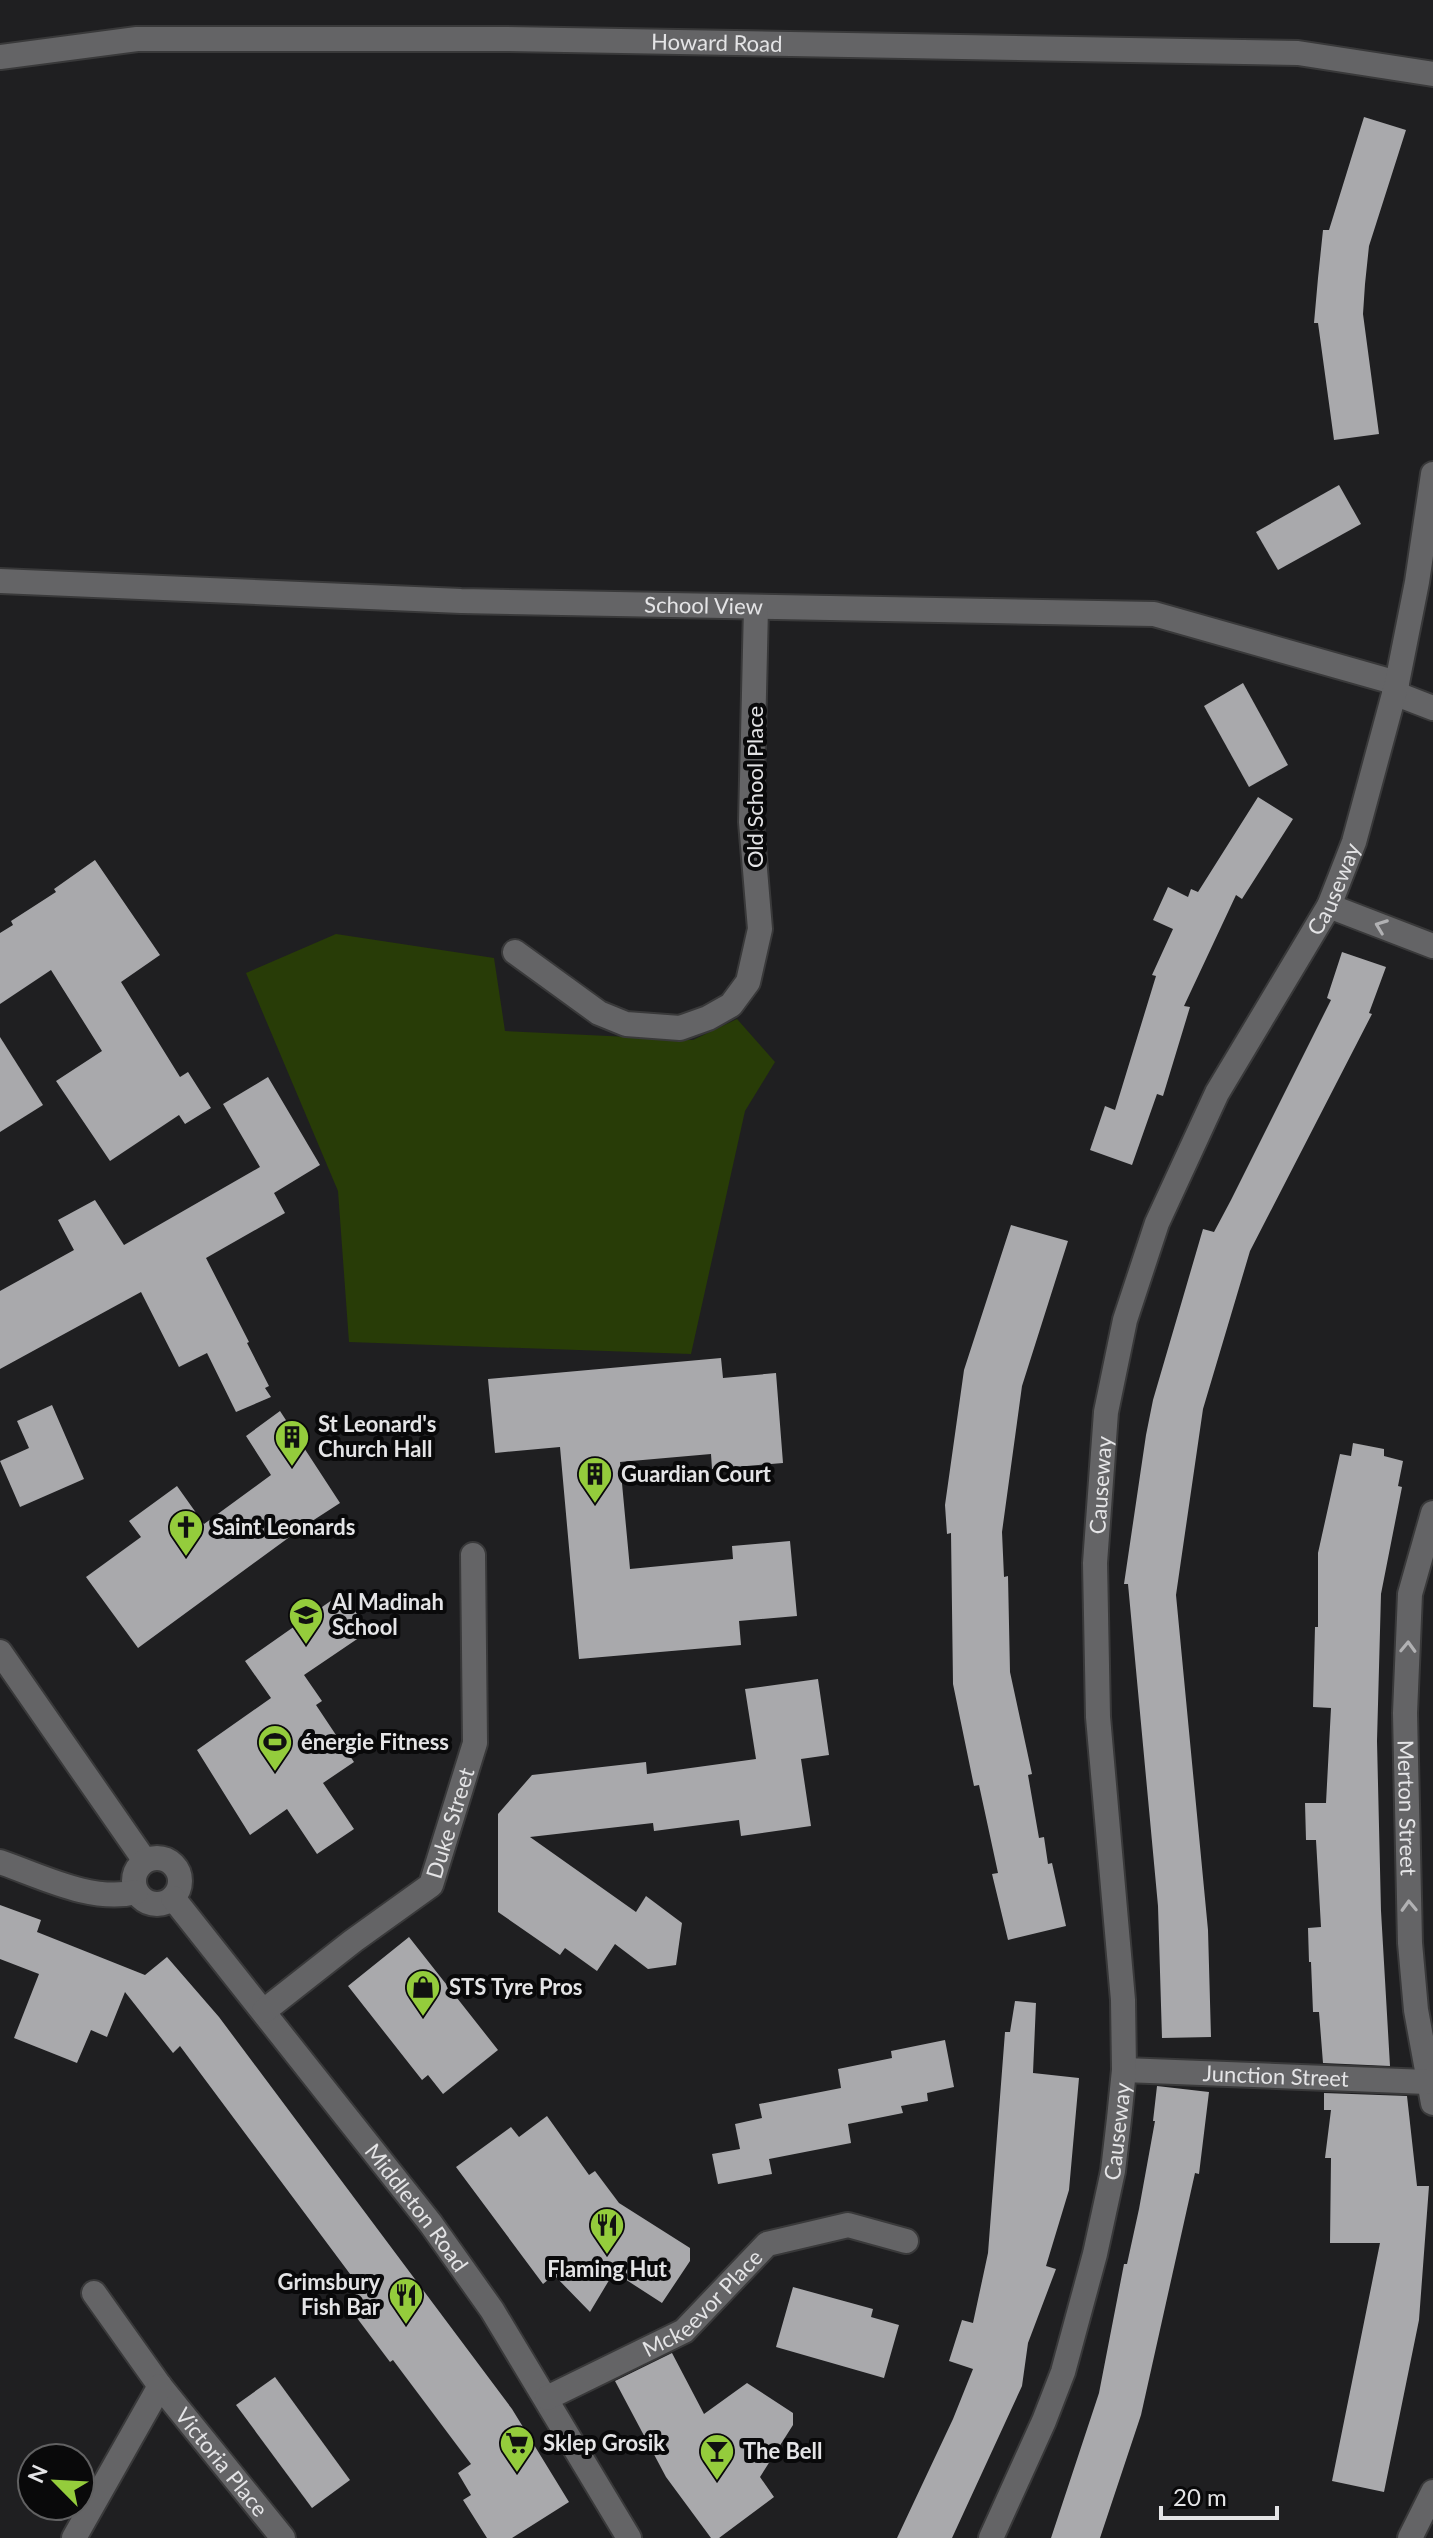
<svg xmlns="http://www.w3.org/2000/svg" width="1433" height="2538" font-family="Lato,sans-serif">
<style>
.green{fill:#283c07}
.building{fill:#a9a9ac}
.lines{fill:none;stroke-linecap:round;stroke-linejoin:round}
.minor-casing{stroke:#39393a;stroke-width:28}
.minor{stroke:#646466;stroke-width:24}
.oneway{stroke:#b1b1b3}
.labels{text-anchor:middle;stroke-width:8;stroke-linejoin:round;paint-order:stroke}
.street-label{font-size:22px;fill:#e4e4e6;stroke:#09090a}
.poi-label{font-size:22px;font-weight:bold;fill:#e4e4e6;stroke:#09090a;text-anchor:start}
</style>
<rect width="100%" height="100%" fill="#1f1f21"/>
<path class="green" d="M 336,934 L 494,958 L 505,1031 L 693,1040 L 737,1019 L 775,1062 L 745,1111 L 691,1354 L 349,1342 L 338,1191 L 246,973 Z"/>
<g class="building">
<path d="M 1364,117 L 1406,130 L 1369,246 L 1365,284 L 1363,314 L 1379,434 L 1334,440 L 1318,323 L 1314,323 L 1318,278 L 1323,230 L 1329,230 Z"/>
<path d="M 1339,485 L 1361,524 L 1278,570 L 1256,532 Z"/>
<path d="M 1243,683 L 1288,765 L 1249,787 L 1204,706 Z"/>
<path d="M 1258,797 L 1293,819 L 1242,899 L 1236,895 L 1184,1006 L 1190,1007 L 1163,1096 L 1157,1094 L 1132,1165 L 1090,1150 L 1105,1106 L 1115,1110 L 1156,976 L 1152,975 L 1173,929 L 1153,920 L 1168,887 L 1188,897 L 1191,889 L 1198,892 Z"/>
<path d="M 95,860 L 160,955 L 121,982 L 180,1077 L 188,1072 L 211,1108 L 185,1124 L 179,1115 L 110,1161 L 56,1081 L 102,1051 L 51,970 L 0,1004 L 0,933 L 13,925 L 11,921 L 56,892 L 54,889 Z"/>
<path d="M 1342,952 L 1386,967 L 1369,1013 L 1372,1014 L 1250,1251 L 1203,1409 L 1176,1595 L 1208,1930 L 1211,2037 L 1162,2038 L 1158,1906 L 1128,1584 L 1124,1584 L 1146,1435 L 1153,1400 L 1203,1229 L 1214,1232 L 1231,1200 L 1331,1000 L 1327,998 Z"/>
<path d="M 0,1037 L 43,1105 L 0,1132 Z"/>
<path d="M 268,1077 L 320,1165 L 274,1193 L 285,1213 L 206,1258 L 249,1342 L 247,1343 L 269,1386 L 265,1388 L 271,1397 L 236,1412 L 207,1353 L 179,1367 L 141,1292 L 0,1369 L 0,1291 L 74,1250 L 58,1220 L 95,1200 L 124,1245 L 260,1167 L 223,1104 Z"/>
<path d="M 1011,1225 L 1068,1241 L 1022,1386 L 1002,1532 L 1004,1577 L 1008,1576 L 1010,1672 L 1032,1774 L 1028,1775 L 1039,1838 L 1044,1837 L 1048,1864 L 1052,1863 L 1066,1926 L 1008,1940 L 992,1874 L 998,1873 L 979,1785 L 974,1786 L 953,1684 L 951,1533 L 947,1534 L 945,1505 L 964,1370 Z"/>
<path d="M 721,1358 L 723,1378 L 776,1373 L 783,1463 L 712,1469 L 711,1454 L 620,1462 L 630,1569 L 733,1559 L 732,1546 L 790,1541 L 797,1616 L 739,1621 L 741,1645 L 579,1659 L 560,1447 L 495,1453 L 488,1379 Z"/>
<path d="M 52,1405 L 84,1479 L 20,1507 L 0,1461 L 29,1448 L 17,1421 Z"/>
<path d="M 280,1411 L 340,1503 L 306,1525 L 138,1648 L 86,1577 L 141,1537 L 129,1521 L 177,1486 L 204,1524 L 271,1475 L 246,1436 Z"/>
<path d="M 1353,1443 L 1384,1449 L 1384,1456 L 1403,1461 L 1398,1486 L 1402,1487 L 1381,1594 L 1377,1741 L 1381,1911 L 1390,2066 L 1323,2063 L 1319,2012 L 1313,2012 L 1311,1962 L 1309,1962 L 1308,1928 L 1321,1927 L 1316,1840 L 1306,1840 L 1305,1803 L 1326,1803 L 1331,1708 L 1313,1707 L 1315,1627 L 1318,1627 L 1318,1553 L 1340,1454 L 1351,1456 Z"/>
<path d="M 342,1593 L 369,1631 L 304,1675 L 322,1701 L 316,1705 L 354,1762 L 323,1783 L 354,1829 L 317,1854 L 287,1809 L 250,1835 L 197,1750 L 271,1698 L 245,1661 Z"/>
<path d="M 818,1679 L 829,1755 L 801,1759 L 811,1826 L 741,1836 L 739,1820 L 654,1831 L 653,1823 L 530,1837 L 636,1912 L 646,1896 L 682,1923 L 676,1965 L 648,1969 L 615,1944 L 597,1971 L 565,1948 L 560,1955 L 498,1912 L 498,1814 L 532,1775 L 646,1762 L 647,1774 L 756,1759 L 745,1689 Z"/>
<path d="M 0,1905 L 41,1920 L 37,1932 L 145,1975 L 167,1957 L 219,2017 L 512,2409 L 569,2502 L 512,2538 L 487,2538 L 463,2500 L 471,2495 L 458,2473 L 471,2464 L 393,2360 L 390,2362 L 345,2302 L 362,2290 L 180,2046 L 173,2053 L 125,1992 L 107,2037 L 91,2030 L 77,2063 L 14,2038 L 39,1974 L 0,1959 Z"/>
<path d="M 409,1937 L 498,2050 L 443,2094 L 428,2075 L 422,2080 L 348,1986 Z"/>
<path d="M 1015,2001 L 1036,2003 L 1033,2073 L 1079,2078 L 1069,2190 L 1046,2266 L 1056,2269 L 1028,2343 L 1022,2386 L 952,2538 L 897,2538 L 953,2419 L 973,2369 L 949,2361 L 962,2320 L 973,2323 L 988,2253 L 1005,2032 L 1010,2032 Z"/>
<path d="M 945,2040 L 954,2087 L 927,2093 L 928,2101 L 901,2106 L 903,2113 L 848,2124 L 851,2143 L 769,2159 L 772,2174 L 718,2184 L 712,2154 L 740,2149 L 735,2124 L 762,2118 L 759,2104 L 841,2088 L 838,2069 L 892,2058 L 891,2051 Z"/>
<path d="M 1157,2086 L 1209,2092 L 1199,2174 L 1195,2173 L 1141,2415 L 1100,2538 L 1051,2538 L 1099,2393 L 1124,2264 L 1127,2264 L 1139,2209 L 1155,2121 L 1153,2121 Z"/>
<path d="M 1324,2093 L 1407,2096 L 1417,2186 L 1429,2186 L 1419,2320 L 1384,2492 L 1332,2481 L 1380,2243 L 1330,2243 L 1331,2158 L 1325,2158 L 1331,2110 L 1324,2110 Z"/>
<path d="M 547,2116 L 589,2175 L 595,2171 L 619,2203 L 690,2248 L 690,2261 L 662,2303 L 614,2272 L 590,2312 L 554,2275 L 543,2284 L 456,2167 L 511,2127 L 519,2137 Z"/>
<path d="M 793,2287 L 873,2309 L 871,2317 L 899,2325 L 884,2378 L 776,2347 Z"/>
<path d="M 672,2353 L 704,2414 L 747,2383 L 793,2413 L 793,2425 L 760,2477 L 774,2497 L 719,2538 L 711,2538 L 666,2477 L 615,2381 Z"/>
<path d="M 275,2377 L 350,2480 L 312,2508 L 236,2405 Z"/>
</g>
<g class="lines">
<g class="minor-casing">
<g id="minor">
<path id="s1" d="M 0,57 L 137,39 L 508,39 L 1298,53 L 1433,74"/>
<path id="s2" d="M 0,581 L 461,601 L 1154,614 L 1397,683"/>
<path d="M 1394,693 L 1433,708"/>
<path d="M 1329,906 L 1433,946"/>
<path d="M 515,952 L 599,1013 L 626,1024 L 680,1028 L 708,1018 L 731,1005 L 748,982 L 760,929 L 751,822 L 756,607"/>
<path id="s3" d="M 1433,1513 L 1410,1594 L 1405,1713 L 1410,1943 L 1416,2010 L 1433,2103"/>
<path d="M 0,1652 L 145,1861"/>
<circle cx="157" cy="1881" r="23"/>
<path d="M 0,1862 C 41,1876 92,1903 136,1892"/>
<path id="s4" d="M 173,1898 L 431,2224 L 492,2310 L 629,2538"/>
<path id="s5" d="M 264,2011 L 353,1941 L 431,1885 L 475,1743 L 473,1555"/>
<path id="s6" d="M 1124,2070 L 1427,2082"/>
<path id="s7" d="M 94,2293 L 160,2386 L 283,2538"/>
<path id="s8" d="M 547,2398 L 684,2331 L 767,2244 L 848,2225 L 906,2241"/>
<path d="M 74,2538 L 160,2386"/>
<path id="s9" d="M 991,2538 L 1044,2421 L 1063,2372 L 1095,2254 L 1113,2171 L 1119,2119 L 1124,2070 L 1123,2000 L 1098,1717 L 1095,1563 L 1106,1412 L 1125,1320 L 1157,1223 L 1217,1093 L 1329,906 L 1354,842 L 1397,683 L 1417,582 L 1433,474"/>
<path d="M 1410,2538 L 1433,2492"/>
</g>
</g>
<use href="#minor" class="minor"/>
</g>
<defs><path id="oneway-chevron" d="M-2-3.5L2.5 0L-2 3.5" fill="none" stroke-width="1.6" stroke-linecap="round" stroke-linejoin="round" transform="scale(2)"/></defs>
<g class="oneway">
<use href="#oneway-chevron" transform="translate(1381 926) rotate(-159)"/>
<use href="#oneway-chevron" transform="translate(1408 1647) rotate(-88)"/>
<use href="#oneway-chevron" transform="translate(1409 1906) rotate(-92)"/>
</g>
<defs>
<g id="building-pin" transform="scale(1.8)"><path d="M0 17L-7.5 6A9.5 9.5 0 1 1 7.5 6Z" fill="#94cc3c" stroke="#09090a"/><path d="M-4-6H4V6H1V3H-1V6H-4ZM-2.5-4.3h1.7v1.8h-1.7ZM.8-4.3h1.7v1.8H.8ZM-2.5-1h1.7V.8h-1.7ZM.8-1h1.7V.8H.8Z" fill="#111"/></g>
<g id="church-pin" transform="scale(1.8)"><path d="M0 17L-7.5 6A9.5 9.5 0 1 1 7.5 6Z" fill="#94cc3c" stroke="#09090a"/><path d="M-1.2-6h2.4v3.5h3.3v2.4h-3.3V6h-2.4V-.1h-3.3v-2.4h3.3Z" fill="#111"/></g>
<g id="school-pin" transform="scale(1.8)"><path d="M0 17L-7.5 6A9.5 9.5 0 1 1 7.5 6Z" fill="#94cc3c" stroke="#09090a"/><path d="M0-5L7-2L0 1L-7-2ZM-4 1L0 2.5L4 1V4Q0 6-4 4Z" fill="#111"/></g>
<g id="stadium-pin" transform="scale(1.8)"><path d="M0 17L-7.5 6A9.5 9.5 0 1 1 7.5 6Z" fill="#94cc3c" stroke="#09090a"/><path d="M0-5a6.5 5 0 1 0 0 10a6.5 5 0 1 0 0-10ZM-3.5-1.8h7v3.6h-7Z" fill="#111"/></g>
<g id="shop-pin" transform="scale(1.8)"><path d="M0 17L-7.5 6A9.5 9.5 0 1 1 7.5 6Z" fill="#94cc3c" stroke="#09090a"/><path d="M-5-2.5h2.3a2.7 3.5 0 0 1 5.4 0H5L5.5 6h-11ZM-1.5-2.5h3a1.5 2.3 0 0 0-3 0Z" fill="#111"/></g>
<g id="restaurant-pin" transform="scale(1.8)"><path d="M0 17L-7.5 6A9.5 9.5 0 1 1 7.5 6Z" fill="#94cc3c" stroke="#09090a"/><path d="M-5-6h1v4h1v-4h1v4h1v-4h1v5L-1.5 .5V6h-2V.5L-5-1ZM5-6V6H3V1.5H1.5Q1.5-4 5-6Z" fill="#111"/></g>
<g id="supermarket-pin" transform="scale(1.8)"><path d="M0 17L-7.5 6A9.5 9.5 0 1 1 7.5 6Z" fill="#94cc3c" stroke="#09090a"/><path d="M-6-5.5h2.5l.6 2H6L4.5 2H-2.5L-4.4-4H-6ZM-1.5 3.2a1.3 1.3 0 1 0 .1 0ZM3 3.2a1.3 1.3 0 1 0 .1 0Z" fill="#111"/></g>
<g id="bar-pin" transform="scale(1.8)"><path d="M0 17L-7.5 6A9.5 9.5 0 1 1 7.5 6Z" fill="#94cc3c" stroke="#09090a"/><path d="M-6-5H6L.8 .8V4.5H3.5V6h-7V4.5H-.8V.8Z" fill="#111"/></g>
</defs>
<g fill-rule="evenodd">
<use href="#building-pin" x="292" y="1437"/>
<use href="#building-pin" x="595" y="1474"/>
<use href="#church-pin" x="186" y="1527"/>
<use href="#school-pin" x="306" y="1615"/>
<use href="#stadium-pin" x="275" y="1742"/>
<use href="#shop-pin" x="423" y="1987"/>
<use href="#restaurant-pin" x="607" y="2225"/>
<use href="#restaurant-pin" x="406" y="2295"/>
<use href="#supermarket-pin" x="517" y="2443"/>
<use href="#bar-pin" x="717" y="2451"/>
</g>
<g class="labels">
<g class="street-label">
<text dy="8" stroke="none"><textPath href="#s1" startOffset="718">Howard Road</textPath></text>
<text dy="8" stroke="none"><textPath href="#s2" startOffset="704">School View</textPath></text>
<text transform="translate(755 787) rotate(-90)" y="8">Old School Place</text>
<text dy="8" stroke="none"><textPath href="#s9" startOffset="1724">Causeway</textPath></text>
<text dy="8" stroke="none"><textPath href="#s9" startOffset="1076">Causeway</textPath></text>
<text dy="8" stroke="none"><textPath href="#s3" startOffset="298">Merton Street</textPath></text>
<text dy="8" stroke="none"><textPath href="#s5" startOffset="274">Duke Street</textPath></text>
<text dy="8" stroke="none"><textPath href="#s6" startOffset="152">Junction Street</textPath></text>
<text dy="8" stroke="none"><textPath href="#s9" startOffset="428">Causeway</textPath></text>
<text dy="8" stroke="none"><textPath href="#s4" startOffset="394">Middleton Road</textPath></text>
<text dy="8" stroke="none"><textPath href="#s8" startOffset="184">Mckeevor Place</textPath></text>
<text dy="8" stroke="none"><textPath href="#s7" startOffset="212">Victoria Place</textPath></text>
</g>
<g class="poi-label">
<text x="318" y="1432">St Leonard's<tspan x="318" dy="25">Church Hall</tspan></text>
<text x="621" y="1482">Guardian Court</text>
<text x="212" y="1535">Saint Leonards</text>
<text x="332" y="1610">Al Madinah<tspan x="332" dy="25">School</tspan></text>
<text x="301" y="1750">énergie Fitness</text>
<text x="449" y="1995">STS Tyre Pros</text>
<text x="607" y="2277" text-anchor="middle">Flaming Hut</text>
<text x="380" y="2290" text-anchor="end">Grimsbury<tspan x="380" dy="25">Fish Bar</tspan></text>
<text x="543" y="2451">Sklep Grosik</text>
<text x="743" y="2459">The Bell</text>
</g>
</g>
<g transform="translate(56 2482) rotate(294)"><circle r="38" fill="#09090a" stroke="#616162" stroke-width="2"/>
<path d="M0-6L14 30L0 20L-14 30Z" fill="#94cc3c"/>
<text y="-12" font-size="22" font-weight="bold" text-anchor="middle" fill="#e4e4e6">N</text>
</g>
<path d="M1161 2506v12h116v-12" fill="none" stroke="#e4e4e6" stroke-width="4"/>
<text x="1173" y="2506" font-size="24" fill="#e4e4e6" stroke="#09090a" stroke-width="6" paint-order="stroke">20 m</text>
</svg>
